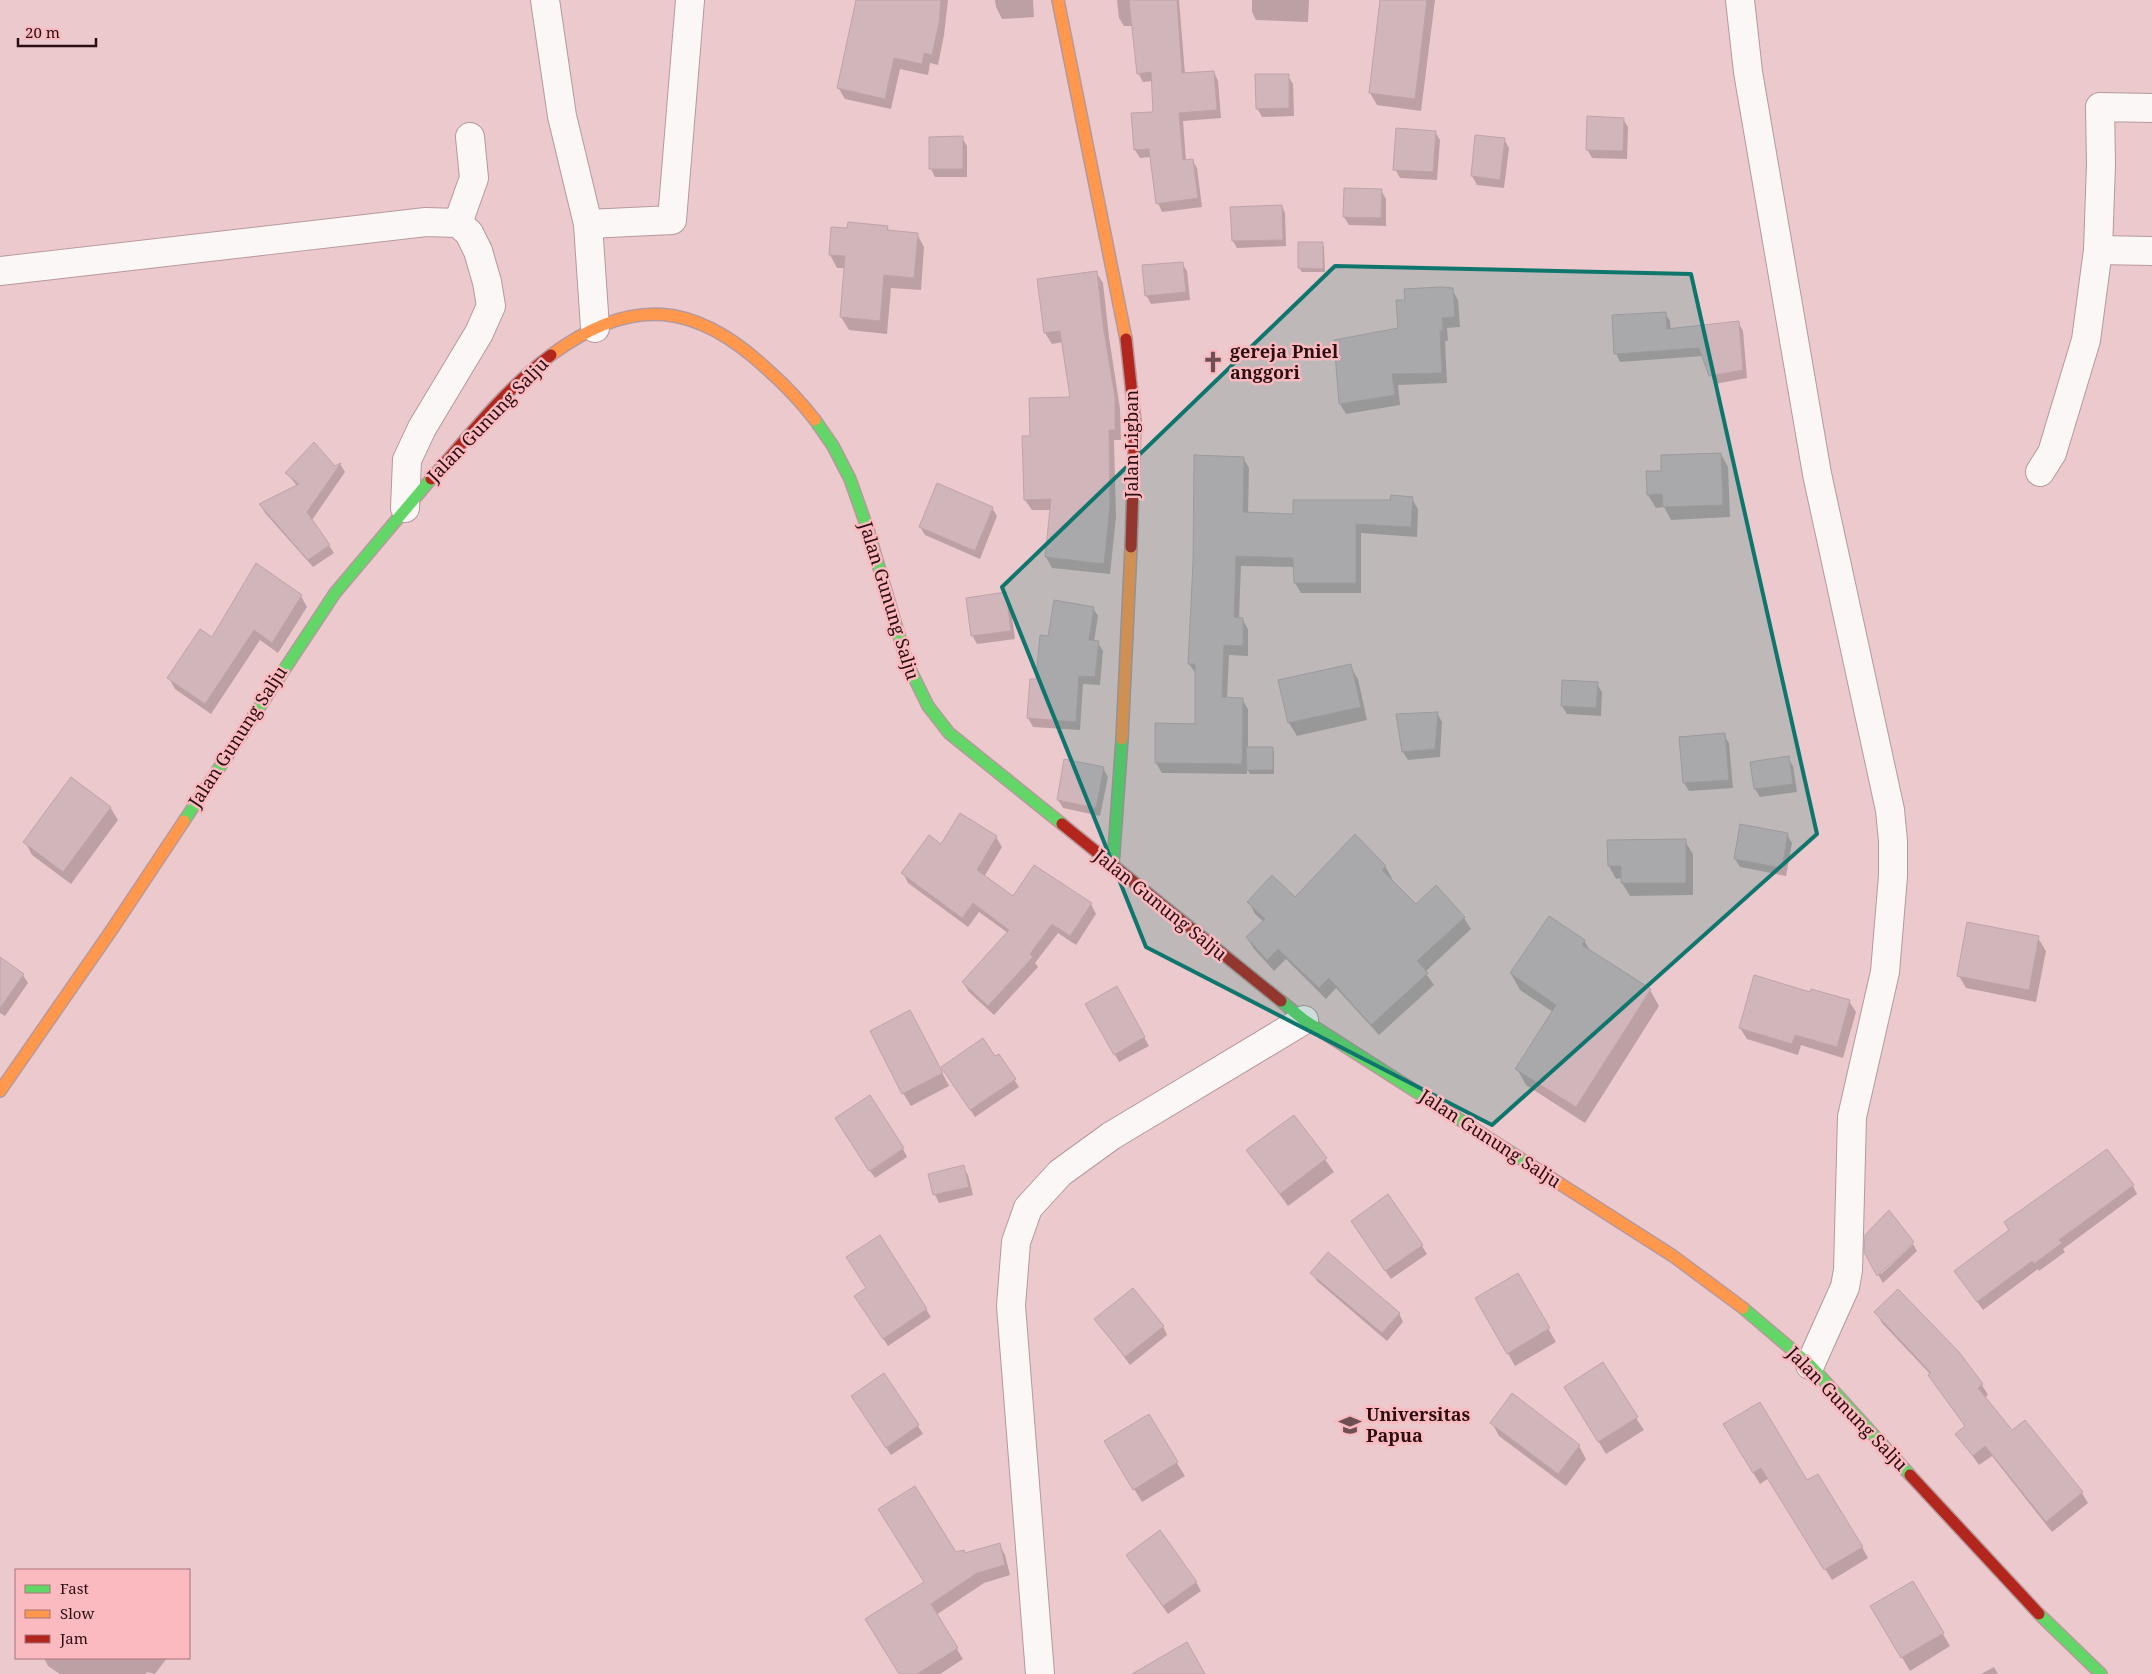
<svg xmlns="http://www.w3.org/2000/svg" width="2152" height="1674" font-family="'Noto Serif',serif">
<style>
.shadow{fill:#0003}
.building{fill:#d0b5bb;stroke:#c0a3aa}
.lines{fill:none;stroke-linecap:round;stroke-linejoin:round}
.street-casing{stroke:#b6999c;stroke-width:30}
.fast-casing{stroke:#b6999c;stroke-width:14}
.slow-casing{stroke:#b6999c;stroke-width:14}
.jam-casing{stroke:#b6999c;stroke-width:14}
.street{stroke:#fcf7f7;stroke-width:28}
.fast{stroke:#63d668;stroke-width:11}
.slow{stroke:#ff974d;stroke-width:11}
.jam{stroke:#b3261e;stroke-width:11}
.marked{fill:#0f766e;fill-opacity:0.2;stroke:#0f766e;stroke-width:4;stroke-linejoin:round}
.labels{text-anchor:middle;stroke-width:5;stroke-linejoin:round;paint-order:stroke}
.poi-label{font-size:18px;font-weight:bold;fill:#2a0e12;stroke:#fababf;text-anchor:start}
.street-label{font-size:18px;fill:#2a0e12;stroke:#fababf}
</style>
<rect width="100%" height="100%" fill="#ebc9cc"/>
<g class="shadow">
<path d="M 857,0 L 948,0 L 944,35 L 938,65 L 930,63 L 928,75 L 900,69 L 891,109 L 845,99 L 838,87 Z"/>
<path d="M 995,0 L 1033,0 L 1034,17 L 1002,19 L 996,7 Z"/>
<path d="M 1117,0 L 1179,0 L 1185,74 L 1214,72 L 1218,81 L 1221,118 L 1183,121 L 1186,161 L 1192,160 L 1197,168 L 1202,207 L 1162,212 L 1158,203 L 1151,157 L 1140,158 L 1135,150 L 1155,113 L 1153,81 L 1143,82 L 1138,73 L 1133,26 L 1124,26 L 1119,18 Z"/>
<path d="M 1252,0 L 1309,0 L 1308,22 L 1256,20 L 1252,12 Z"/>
<path d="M 1381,0 L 1435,0 L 1421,111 L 1377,105 L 1370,93 Z"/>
<path d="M 1288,76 L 1293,84 L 1294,116 L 1262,117 L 1257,108 Z"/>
<path d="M 1623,119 L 1628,127 L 1627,159 L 1592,158 L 1587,149 Z"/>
<path d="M 1435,132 L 1440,140 L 1437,180 L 1400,178 L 1395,169 Z"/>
<path d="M 1476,136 L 1504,139 L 1509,148 L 1504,188 L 1477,185 L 1472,176 Z"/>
<path d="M 962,138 L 967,146 L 967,177 L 935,177 L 931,169 Z"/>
<path d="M 1381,190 L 1386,199 L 1386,226 L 1349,225 L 1344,217 Z"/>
<path d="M 1282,206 L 1285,213 L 1286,246 L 1237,248 L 1233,241 L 1231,208 Z"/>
<path d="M 887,227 L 890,232 L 917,234 L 924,247 L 921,290 L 891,288 L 887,334 L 849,330 L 841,317 L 845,268 L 837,268 L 830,255 L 848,229 Z"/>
<path d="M 1299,243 L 1322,243 L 1324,247 L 1325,272 L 1302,272 L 1299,268 Z"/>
<path d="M 1182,263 L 1187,271 L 1190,300 L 1151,304 L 1146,295 Z"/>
<path d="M 1096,272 L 1103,283 L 1109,337 L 1120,409 L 1121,440 L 1114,440 L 1116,517 L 1110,574 L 1052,568 L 1046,557 L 1051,510 L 1032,510 L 1025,500 L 1031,437 L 1071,399 L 1063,342 L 1052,344 L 1045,333 Z"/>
<path d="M 1452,289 L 1458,300 L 1460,327 L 1447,328 L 1448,341 L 1445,341 L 1447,383 L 1398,385 L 1400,405 L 1346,414 L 1340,404 L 1399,329 L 1406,301 Z"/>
<path d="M 1665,313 L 1670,321 L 1671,330 L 1738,322 L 1743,331 L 1747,378 L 1715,384 L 1703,356 L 1620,362 L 1616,353 Z"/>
<path d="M 1721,454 L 1728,467 L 1730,517 L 1671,520 L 1664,507 L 1656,508 L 1648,495 L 1663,472 Z"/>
<path d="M 1243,458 L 1249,468 L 1248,514 L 1295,516 L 1412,499 L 1418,509 L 1417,537 L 1361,533 L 1361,593 L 1301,593 L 1295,583 L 1295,567 L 1241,566 L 1239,619 L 1242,619 L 1248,629 L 1248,656 L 1229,655 L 1227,699 L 1242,699 L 1248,709 L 1248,748 L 1272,748 L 1274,752 L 1274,774 L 1250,774 L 1247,769 L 1247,774 L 1162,773 L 1156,763 L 1157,725 L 1196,725 L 1196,674 L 1189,664 Z"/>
<path d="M 340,464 L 345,472 L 312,520 L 334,553 L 313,567 L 265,513 L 261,505 L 297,486 L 287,473 L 335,467 Z"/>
<path d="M 992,508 L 997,516 L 980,559 L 925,535 L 920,527 Z"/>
<path d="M 1005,594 L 1010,602 L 1015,639 L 977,644 L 972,635 Z"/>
<path d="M 301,596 L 307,607 L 278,653 L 260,640 L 211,714 L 175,689 L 169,678 L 212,639 Z"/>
<path d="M 1093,608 L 1098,616 L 1094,642 L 1098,643 L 1103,651 L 1100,685 L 1083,684 L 1080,730 L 1033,727 L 1028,718 L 1037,681 Z"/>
<path d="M 1350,666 L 1358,679 L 1367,720 L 1297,736 L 1289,723 L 1280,681 Z"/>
<path d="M 1597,684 L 1602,692 L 1601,716 L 1567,714 L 1562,706 Z"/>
<path d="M 1437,713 L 1442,722 L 1440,757 L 1408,760 L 1403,752 L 1398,715 Z"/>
<path d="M 1724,735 L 1729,743 L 1733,788 L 1689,791 L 1684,783 L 1681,739 Z"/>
<path d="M 1788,758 L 1793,766 L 1797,792 L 1760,797 L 1755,789 L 1751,763 Z"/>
<path d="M 1103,768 L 1108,777 L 1100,816 L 1063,808 L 1058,800 Z"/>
<path d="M 110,807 L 118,820 L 71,884 L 32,855 L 25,842 Z"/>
<path d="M 960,815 L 996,837 L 1002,847 L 984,877 L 1013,898 L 1091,904 L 1096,914 L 1076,945 L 1058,933 L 1035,963 L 1038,967 L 994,1015 L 969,992 L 963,982 L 1008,933 L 979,912 L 968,927 L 908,883 L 903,873 L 942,846 Z"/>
<path d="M 1787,834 L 1792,843 L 1786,876 L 1740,867 L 1735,859 Z"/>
<path d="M 1685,841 L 1693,854 L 1693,895 L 1630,896 L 1622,883 L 1622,878 L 1616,879 L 1609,866 Z"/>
<path d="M 1385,866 L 1392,878 L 1390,880 L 1416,906 L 1464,918 L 1471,929 L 1425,972 L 1434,985 L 1379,1035 L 1336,988 L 1326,999 L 1286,959 L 1274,971 L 1254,949 L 1247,938 L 1264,922 L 1255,914 L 1249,902 L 1295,898 Z"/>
<path d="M 2038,938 L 2046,951 L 2036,1002 L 1966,988 L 1959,976 Z"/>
<path d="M 1584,941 L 1591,952 L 1650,990 L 1659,1006 L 1585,1123 L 1526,1085 L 1517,1069 L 1553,1012 L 1520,990 L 1511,974 Z"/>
<path d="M 0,958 L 23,975 L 28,983 L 5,1016 L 0,1013 Z"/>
<path d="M 1116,988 L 1149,1046 L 1119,1062 L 1087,1004 Z"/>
<path d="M 1811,993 L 1849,1001 L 1856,1012 L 1843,1058 L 1801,1045 L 1798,1055 L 1747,1039 L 1740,1028 Z"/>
<path d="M 917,1024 L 949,1086 L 911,1106 L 903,1093 Z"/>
<path d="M 998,1055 L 1019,1087 L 975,1117 L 947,1075 Z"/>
<path d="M 1294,1116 L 1334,1172 L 1288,1206 L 1248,1151 Z"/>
<path d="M 903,1149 L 907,1157 L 875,1178 L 870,1171 Z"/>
<path d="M 963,1167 L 968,1175 L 973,1195 L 939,1203 L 935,1195 L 929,1175 Z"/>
<path d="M 2133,1186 L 2137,1194 L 2063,1249 L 2065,1252 L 2039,1271 L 2038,1269 L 1983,1310 L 1955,1271 Z"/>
<path d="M 1357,1230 L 1422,1246 L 1427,1254 L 1391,1279 Z"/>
<path d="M 880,1237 L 931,1317 L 888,1346 L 860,1304 L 867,1289 Z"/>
<path d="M 1913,1244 L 1917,1251 L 1883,1283 L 1865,1252 L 1881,1274 Z"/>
<path d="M 1312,1273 L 1399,1313 L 1403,1322 L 1387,1341 L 1317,1281 Z"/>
<path d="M 1517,1275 L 1556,1342 L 1515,1366 L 1477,1298 Z"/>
<path d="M 1876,1312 L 1958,1353 L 1982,1385 L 1988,1395 L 1984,1398 L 2012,1432 L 2025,1422 L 2082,1493 L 2088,1503 L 2052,1532 L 1992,1456 L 1979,1465 L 1957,1434 L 1966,1427 L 1936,1386 L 1931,1375 L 1882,1323 Z"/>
<path d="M 1096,1319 L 1163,1326 L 1167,1335 L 1130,1365 Z"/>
<path d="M 1573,1400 L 1636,1418 L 1644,1430 L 1606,1454 Z"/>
<path d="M 857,1404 L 918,1426 L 923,1434 L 891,1455 Z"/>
<path d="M 1148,1416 L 1185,1476 L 1142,1502 L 1113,1454 Z"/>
<path d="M 1492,1423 L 1579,1446 L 1586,1459 L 1566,1486 L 1499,1436 Z"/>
<path d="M 1731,1436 L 1806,1482 L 1862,1547 L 1868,1558 L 1832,1580 L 1769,1478 L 1760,1484 Z"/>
<path d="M 999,1544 L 1005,1555 L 1010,1575 L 984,1583 L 936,1615 L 963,1659 L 940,1674 L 900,1674 L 924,1584 L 956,1554 L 965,1554 Z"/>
<path d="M 1132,1563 L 1196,1582 L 1201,1591 L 1168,1614 Z"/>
<path d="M 1912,1582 L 1950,1646 L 1910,1671 L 1872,1606 Z"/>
<path d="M 44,1658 L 167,1658 L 155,1674 L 147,1672 L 146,1674 L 60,1674 L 48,1666 Z"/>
<path d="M 1994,1667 L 1998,1674 L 1981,1674 Z"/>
</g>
<g class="building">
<path d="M 856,0 L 941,0 L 939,23 L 932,55 L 924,53 L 922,64 L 894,58 L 885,99 L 837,88 Z"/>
<path d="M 1129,0 L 1177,0 L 1182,73 L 1214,71 L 1217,110 L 1179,113 L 1183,160 L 1193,159 L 1198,198 L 1156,204 L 1149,149 L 1134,150 L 1131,113 L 1153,112 L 1151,72 L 1137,74 Z"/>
<path d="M 1380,0 L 1427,0 L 1415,99 L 1369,93 Z"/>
<path d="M 1255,74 L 1289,74 L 1289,108 L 1256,109 Z"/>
<path d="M 1587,116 L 1624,118 L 1623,151 L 1586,150 Z"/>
<path d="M 1396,128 L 1436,131 L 1433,172 L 1393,170 Z"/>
<path d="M 1475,135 L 1505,138 L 1500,180 L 1471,176 Z"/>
<path d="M 963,136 L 963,169 L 929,169 L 929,137 Z"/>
<path d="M 1344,188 L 1382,189 L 1381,218 L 1343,217 Z"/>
<path d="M 1282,205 L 1283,240 L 1232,241 L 1230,207 Z"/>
<path d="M 848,222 L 888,226 L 887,230 L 918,233 L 914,278 L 884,275 L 880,321 L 840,317 L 845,256 L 829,255 L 831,227 L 847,228 Z"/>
<path d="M 1298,242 L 1323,242 L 1323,269 L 1298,268 Z"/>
<path d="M 1183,262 L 1186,292 L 1145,296 L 1142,265 Z"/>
<path d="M 1097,271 L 1103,325 L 1115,397 L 1115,430 L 1109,430 L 1110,505 L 1104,564 L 1045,557 L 1051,499 L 1024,500 L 1022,436 L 1030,436 L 1029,398 L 1070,397 L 1060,331 L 1044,333 L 1037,279 Z"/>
<path d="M 1440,287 L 1453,288 L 1455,317 L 1442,318 L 1443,331 L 1440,331 L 1442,373 L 1392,374 L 1395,395 L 1339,404 L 1334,340 L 1398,328 L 1396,300 L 1405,300 L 1404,289 Z"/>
<path d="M 1666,312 L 1667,329 L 1739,321 L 1743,370 L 1709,376 L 1699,348 L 1614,354 L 1612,315 Z"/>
<path d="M 314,442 L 335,466 L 341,463 L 307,512 L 330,545 L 308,560 L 259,504 L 299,484 L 285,473 Z"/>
<path d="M 1721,453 L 1723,505 L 1663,507 L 1662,494 L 1647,495 L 1646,471 L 1661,471 L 1661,455 Z"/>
<path d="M 1194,455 L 1244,457 L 1243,512 L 1293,514 L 1293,500 L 1390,500 L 1391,495 L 1413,497 L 1411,527 L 1356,524 L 1356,583 L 1294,583 L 1293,558 L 1236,556 L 1234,617 L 1243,618 L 1243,646 L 1224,645 L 1222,697 L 1243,698 L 1242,764 L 1155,763 L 1155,723 L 1195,724 L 1195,664 L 1188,664 L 1193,563 Z"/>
<path d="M 937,483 L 993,507 L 975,551 L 919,527 Z"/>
<path d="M 256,563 L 302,595 L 272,643 L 254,630 L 205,704 L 167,678 L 200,629 L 212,637 Z"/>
<path d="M 1006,592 L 1011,631 L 971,636 L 966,598 Z"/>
<path d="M 1054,600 L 1094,607 L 1089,640 L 1099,641 L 1095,677 L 1079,676 L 1076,722 L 1027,718 L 1030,679 L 1036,679 L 1040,635 L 1048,636 Z"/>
<path d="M 1351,664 L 1361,707 L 1288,723 L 1278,680 Z"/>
<path d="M 1562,680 L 1598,682 L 1596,708 L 1561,706 Z"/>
<path d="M 1438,712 L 1435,749 L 1402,752 L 1396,714 Z"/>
<path d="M 1725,733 L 1729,780 L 1683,783 L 1679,737 Z"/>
<path d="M 1246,747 L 1273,747 L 1273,770 L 1247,770 Z"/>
<path d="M 1789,756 L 1793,784 L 1754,789 L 1750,762 Z"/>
<path d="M 1064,759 L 1104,767 L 1096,808 L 1057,800 Z"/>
<path d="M 71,777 L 111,807 L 63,872 L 23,842 Z"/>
<path d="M 960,813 L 997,836 L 977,870 L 1013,896 L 1034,865 L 1092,903 L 1070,936 L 1052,924 L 1030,954 L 1033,957 L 988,1006 L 962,982 L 1009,930 L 973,903 L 962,918 L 901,873 L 929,835 L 941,844 Z"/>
<path d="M 1740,824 L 1788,833 L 1782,868 L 1734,859 Z"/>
<path d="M 1355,834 L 1386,866 L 1382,870 L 1416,904 L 1436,885 L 1465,917 L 1417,961 L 1428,973 L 1371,1025 L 1329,978 L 1319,988 L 1278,949 L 1267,960 L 1246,937 L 1265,919 L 1247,902 L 1272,875 L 1295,897 Z"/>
<path d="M 1686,839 L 1686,883 L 1621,883 L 1621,866 L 1608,866 L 1607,840 Z"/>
<path d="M 1549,916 L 1585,940 L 1582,945 L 1651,989 L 1576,1107 L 1515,1069 L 1556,1005 L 1510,973 Z"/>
<path d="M 1967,922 L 2039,936 L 2029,990 L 1957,976 Z"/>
<path d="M 0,957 L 24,974 L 0,1008 Z"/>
<path d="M 1754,975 L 1810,992 L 1811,989 L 1850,1000 L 1837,1047 L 1795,1035 L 1792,1044 L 1739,1028 Z"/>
<path d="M 1117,986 L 1145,1037 L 1114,1055 L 1085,1004 Z"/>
<path d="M 910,1010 L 943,1073 L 902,1094 L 870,1031 Z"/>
<path d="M 983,1038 L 995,1056 L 999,1054 L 1016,1079 L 970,1110 L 941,1067 Z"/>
<path d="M 870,1095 L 904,1148 L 869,1171 L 835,1118 Z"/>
<path d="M 1294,1115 L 1327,1158 L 1280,1194 L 1246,1150 Z"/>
<path d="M 2107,1149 L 2134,1185 L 2059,1240 L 2062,1243 L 2034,1264 L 2032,1261 L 1977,1302 L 1954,1271 L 2009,1230 L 2004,1222 Z"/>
<path d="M 964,1165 L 969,1187 L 933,1195 L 928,1174 Z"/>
<path d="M 1388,1194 L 1423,1245 L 1385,1271 L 1351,1221 Z"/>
<path d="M 1889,1210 L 1914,1242 L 1877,1276 L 1864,1252 L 1865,1235 Z"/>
<path d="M 880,1235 L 927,1309 L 883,1339 L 854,1296 L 866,1288 L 846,1257 Z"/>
<path d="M 1328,1252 L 1400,1313 L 1382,1333 L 1310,1273 Z"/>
<path d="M 1518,1273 L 1550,1328 L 1507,1354 L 1475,1298 Z"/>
<path d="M 1133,1288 L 1164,1326 L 1125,1357 L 1094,1319 Z"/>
<path d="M 1898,1289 L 1959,1352 L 1983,1384 L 1978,1388 L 2012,1430 L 2025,1420 L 2083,1492 L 2046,1522 L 1985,1446 L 1973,1456 L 1955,1434 L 1965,1426 L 1928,1375 L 1931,1373 L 1874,1312 Z"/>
<path d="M 1603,1362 L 1638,1417 L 1598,1442 L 1564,1387 Z"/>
<path d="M 884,1373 L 919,1425 L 886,1448 L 851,1396 Z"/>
<path d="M 1512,1393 L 1580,1445 L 1558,1474 L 1490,1423 Z"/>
<path d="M 1760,1402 L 1807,1480 L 1818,1474 L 1863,1547 L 1824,1570 L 1761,1468 L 1753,1473 L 1723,1424 Z"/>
<path d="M 1149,1414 L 1178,1462 L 1133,1490 L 1104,1441 Z"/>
<path d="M 915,1486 L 956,1552 L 964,1550 L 965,1553 L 1000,1543 L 1005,1565 L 977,1573 L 931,1604 L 958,1648 L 917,1674 L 899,1674 L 865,1619 L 924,1582 L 878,1509 Z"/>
<path d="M 1160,1530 L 1197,1582 L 1163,1606 L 1126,1555 Z"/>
<path d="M 1913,1581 L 1944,1633 L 1901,1658 L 1870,1606 Z"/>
<path d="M 1187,1642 L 1205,1674 L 1132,1674 Z"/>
</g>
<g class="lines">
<g class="street-casing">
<g id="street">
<path d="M 545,0 L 562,116 L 588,224 L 595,328"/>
<path d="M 1740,0 L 1748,72 L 1817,474 L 1890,810 L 1893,841 L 1893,876 L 1885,972 L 1852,1117 L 1848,1270 L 1845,1287 L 1810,1365"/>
<path d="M 458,223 L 474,178 L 470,137"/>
<path d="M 588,224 L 672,220 L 690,0"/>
<path d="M 2098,250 L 2152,251"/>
<path d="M 0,271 L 426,222 L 458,223 L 469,233 L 478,251 L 487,282 L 491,306 L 479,333 L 422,428 L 407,460 L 405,508"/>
<path d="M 2040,472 L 2052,453 L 2086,340 L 2098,250 L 2101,164 L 2100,107 L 2152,108"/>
<path d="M 1040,1674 L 1011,1306 L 1016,1242 L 1028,1208 L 1060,1173 L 1111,1136 L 1304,1020"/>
</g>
</g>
<g class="fast-casing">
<g id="fast">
<path d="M 815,420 L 833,446 L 850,479 L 868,530 L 907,663 L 928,706 L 949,733 L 1062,824"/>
<path d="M 184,821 L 335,593 L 431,479"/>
<path d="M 1113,865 L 1122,739"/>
<path d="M 1281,1001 L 1304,1020 L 1540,1171"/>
<path d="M 1743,1308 L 1810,1365 L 1910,1475"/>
<path d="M 2039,1614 L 2101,1674"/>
</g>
</g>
<g class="slow-casing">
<g id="slow">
<path d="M 1058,0 L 1126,339"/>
<path d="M 551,355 C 632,295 696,302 768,370 C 785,385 801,402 815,420"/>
<path d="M 1122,739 L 1131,547"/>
<path d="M 0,1091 L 113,928 L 184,821"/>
<path d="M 1540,1171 L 1673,1256 L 1743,1308"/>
</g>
</g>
<g class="jam-casing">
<g id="jam">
<path d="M 1126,339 L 1135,422 L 1131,547"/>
<path d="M 431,479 C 469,436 505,389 551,355"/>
<path d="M 1062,824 L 1281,1001"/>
<path d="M 1910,1475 L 2039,1614"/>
</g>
</g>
<use href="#street" class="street"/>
<use href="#fast" class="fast"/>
<use href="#slow" class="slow"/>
<use href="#jam" class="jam"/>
</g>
<path class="marked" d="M 1335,266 L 1691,274 L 1817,834 L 1492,1125 L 1146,947 L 1002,587 Z"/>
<defs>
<g id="church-bare" transform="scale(1.725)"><path d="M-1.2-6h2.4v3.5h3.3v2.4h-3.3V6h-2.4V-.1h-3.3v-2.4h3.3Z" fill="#6e4f53" stroke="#fababf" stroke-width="2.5" paint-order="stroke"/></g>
<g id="university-bare" transform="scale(1.725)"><path d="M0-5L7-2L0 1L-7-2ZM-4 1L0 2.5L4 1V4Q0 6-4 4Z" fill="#6e4f53" stroke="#fababf" stroke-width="2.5" paint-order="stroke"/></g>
</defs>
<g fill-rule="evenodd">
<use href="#church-bare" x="1213" y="362"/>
<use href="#university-bare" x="1350" y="1425"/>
</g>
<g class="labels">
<g class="poi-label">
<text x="1230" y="358">gereja Pniel<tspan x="1230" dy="21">anggori</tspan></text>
<text x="1366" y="1421">Universitas<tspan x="1366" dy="21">Papua</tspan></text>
</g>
<g class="street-label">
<text transform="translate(488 420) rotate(-46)" y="6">Jalan Gunung Salju</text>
<text transform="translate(1132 444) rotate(-90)" y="6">Jalan Ligban</text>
<text transform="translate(889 601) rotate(73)" y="6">Jalan Gunung Salju</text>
<text transform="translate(238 737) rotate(-57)" y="6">Jalan Gunung Salju</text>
<text transform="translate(1160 905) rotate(39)" y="6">Jalan Gunung Salju</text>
<text transform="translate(1490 1139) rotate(33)" y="6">Jalan Gunung Salju</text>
<text transform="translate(1847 1409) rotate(46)" y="6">Jalan Gunung Salju</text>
</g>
</g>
<rect x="15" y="1569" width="175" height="90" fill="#fababf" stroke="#a7757a"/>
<rect x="25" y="1585" width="25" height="8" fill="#63d668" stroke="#a7757a"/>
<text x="60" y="1594" font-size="15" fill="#2a0e12">Fast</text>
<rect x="25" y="1610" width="25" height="8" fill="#ff974d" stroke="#a7757a"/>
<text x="60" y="1619" font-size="15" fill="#2a0e12">Slow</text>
<rect x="25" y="1635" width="25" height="8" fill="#b3261e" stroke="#a7757a"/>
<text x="60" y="1644" font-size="15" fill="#2a0e12">Jam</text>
<path d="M18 38v8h78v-8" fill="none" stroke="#2a0e12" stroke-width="2.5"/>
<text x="25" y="38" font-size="15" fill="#2a0e12" stroke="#fababf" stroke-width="4" paint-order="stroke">20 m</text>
</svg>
